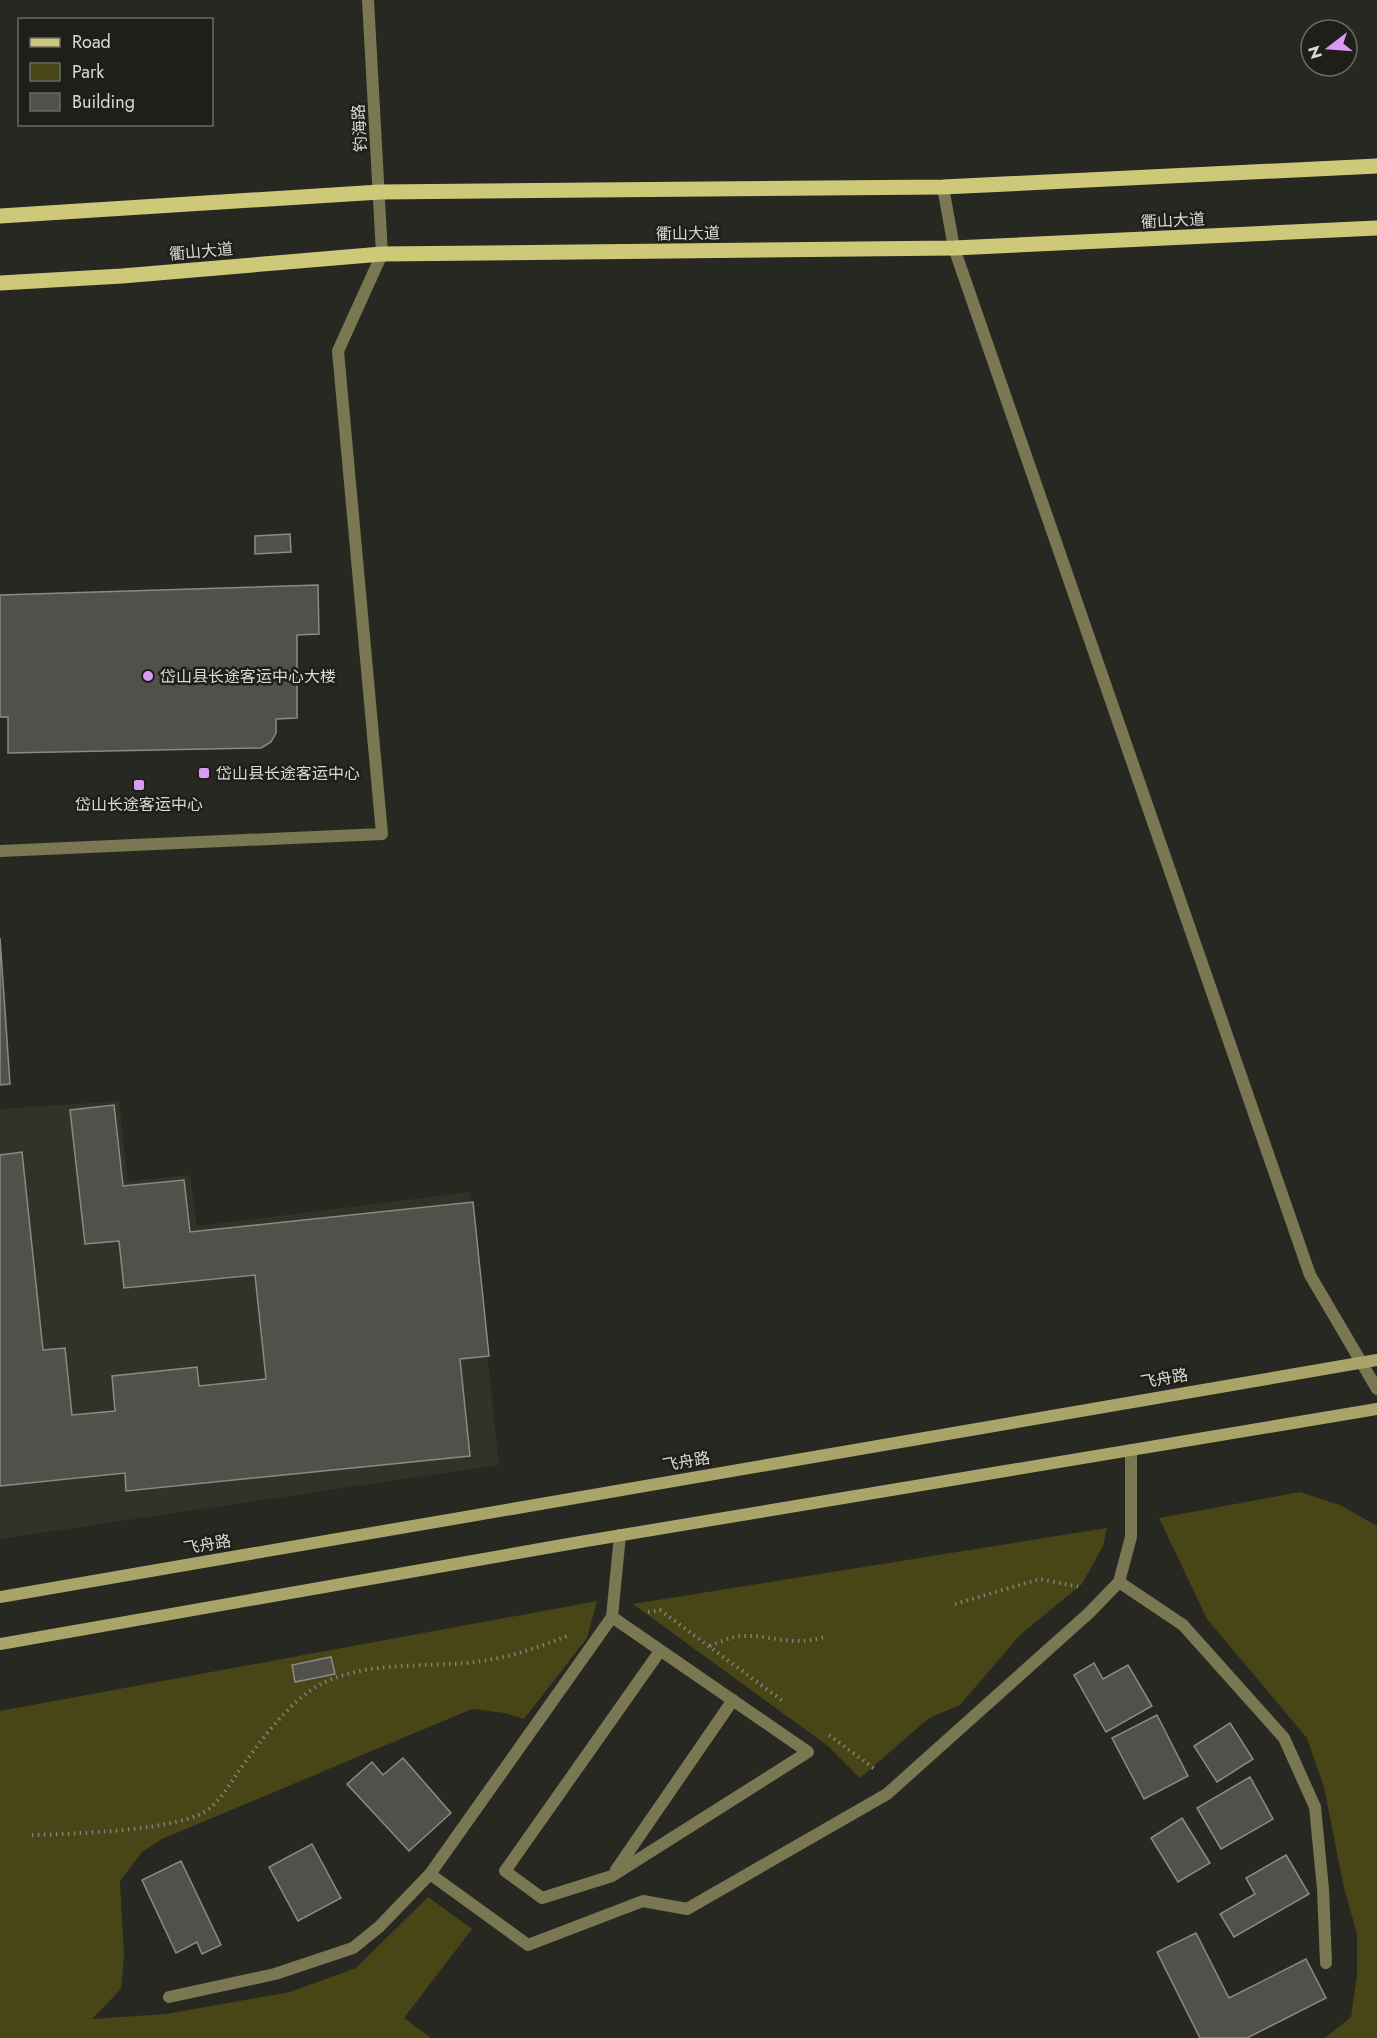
<svg xmlns="http://www.w3.org/2000/svg" width="1377" height="2038" font-family="Jost,'Noto Sans SC',sans-serif">
<style>
.built{fill:#323226}
.green{fill:#484517}
.building{fill:#51514b;stroke:#8b8a84;stroke-width:1.5}
.lines{fill:none;stroke-linecap:round;stroke-linejoin:round}
.path{stroke:#80807b;stroke-width:4;stroke-dasharray:1.5 4.5;stroke-linecap:butt}
.lane{stroke:#7a7852;stroke-width:12}
.street{stroke:#7a7852;stroke-width:12}
.secondary{stroke:#a9a568;stroke-width:12}
.primary{stroke:#cdc978;stroke-width:15}
.poi-dot{fill:#da9af6;stroke:#1f1e19;stroke-width:2}
.labels{text-anchor:middle;stroke-width:5;stroke-linejoin:round;paint-order:stroke}
.street-label{font-size:16px;fill:#dadad6;stroke:#1f1e19}
.poi-label{font-size:16px;fill:#dadad6;stroke:#1f1e19;text-anchor:start}
</style>
<rect width="100%" height="100%" fill="#282823"/>
<path class="built" d="M 119,1101 L 128,1181 L 190,1175 L 197,1226 L 470,1192 L 499,1465 L 0,1539 L 0,1109 Z"/>
<g class="green">
<path d="M 1300,1492 L 1340,1505 L 1377,1526 L 1377,2038 L 1325,2038 L 1351,2017 L 1357,1976 L 1357,1934 L 1344,1888 L 1324,1787 L 1307,1738 L 1207,1619 L 1159,1518 Z"/>
<path d="M 1107,1528 L 1103,1546 L 1082,1584 L 1020,1635 L 960,1705 L 929,1718 L 860,1778 L 828,1746 L 633,1604 Z"/>
<path d="M 597,1601 L 587,1638 L 524,1719 L 505,1713 L 472,1709 L 162,1839 L 142,1852 L 120,1881 L 124,1956 L 121,1989 L 92,2019 L 166,2014 L 290,1992 L 356,1968 L 428,1897 L 472,1929 L 404,2018 L 431,2038 L 0,2038 L 0,1711 Z"/>
</g>
<g class="building">
<path d="M 290,534 L 291,552 L 255,554 L 255,536 Z"/>
<path d="M 318,585 L 319,634 L 297,635 L 297,718 L 276,719 L 276,733 L 271,742 L 261,748 L 8,753 L 8,717 L 0,717 L 0,595 Z"/>
<path d="M 0,938 L 10,1084 L 0,1085 Z"/>
<path d="M 114,1105 L 123,1186 L 184,1180 L 190,1232 L 473,1202 L 489,1356 L 460,1359 L 470,1456 L 126,1491 L 125,1473 L 0,1486 L 0,1155 L 22,1152 L 43,1350 L 65,1348 L 72,1415 L 115,1411 L 112,1376 L 197,1367 L 199,1386 L 266,1379 L 255,1275 L 124,1288 L 119,1241 L 85,1244 L 70,1110 Z"/>
<path d="M 331,1657 L 335,1674 L 295,1682 L 292,1665 Z"/>
<path d="M 1094,1663 L 1103,1679 L 1128,1665 L 1152,1706 L 1106,1732 L 1074,1675 Z"/>
<path d="M 1157,1715 L 1188,1776 L 1144,1799 L 1112,1738 Z"/>
<path d="M 1230,1723 L 1253,1759 L 1217,1782 L 1194,1746 Z"/>
<path d="M 403,1758 L 451,1813 L 409,1851 L 347,1784 L 372,1762 L 383,1775 Z"/>
<path d="M 1250,1777 L 1273,1819 L 1221,1849 L 1197,1808 Z"/>
<path d="M 1182,1818 L 1210,1863 L 1178,1882 L 1151,1838 Z"/>
<path d="M 312,1844 L 341,1898 L 298,1921 L 269,1867 Z"/>
<path d="M 1286,1855 L 1309,1894 L 1234,1937 L 1220,1914 L 1255,1894 L 1246,1878 Z"/>
<path d="M 181,1861 L 221,1945 L 202,1954 L 197,1942 L 176,1953 L 142,1880 Z"/>
<path d="M 1196,1933 L 1229,1998 L 1306,1959 L 1326,1998 L 1247,2038 L 1200,2038 L 1157,1952 Z"/>
</g>
<g class="lines">
<g class="path">
<path d="M 955,1604 L 1040,1579 L 1080,1587"/>
<path d="M 648,1612 L 660,1610 L 784,1702"/>
<path d="M 710,1646 C 720,1642 732,1636 742,1636 C 775,1635 790,1647 825,1637"/>
<path d="M 829,1735 L 876,1770"/>
<path d="M 32,1835 C 68,1834 185,1831 210,1808 C 222,1798 230,1784 238,1772 C 259,1743 290,1699 323,1683 C 367,1662 418,1667 466,1663 C 501,1660 535,1649 567,1636"/>
</g>
<g class="lane">
<path d="M 0,851 L 382,834 L 338,351 L 382,254"/>
<path d="M 1119,1582 L 1183,1625 L 1284,1738 L 1315,1807 L 1323,1889 L 1326,1963"/>
<path d="M 612,1617 L 808,1752 L 612,1876 L 542,1898 L 505,1871 L 660,1651"/>
<path d="M 616,1870 L 733,1700"/>
<path d="M 430,1874 L 528,1945 L 643,1901 L 687,1909 L 887,1794 L 1089,1613 L 1119,1582 L 1131,1537 L 1131,1450"/>
<path d="M 169,1997 L 275,1974 L 353,1948 L 379,1927 L 430,1874 L 612,1617 L 620,1535"/>
</g>
<g class="street">
<path d="M 368,0 L 382,254"/>
<path d="M 943,187 L 954,248 L 1310,1275 L 1377,1389"/>
</g>
<g class="secondary">
<path d="M 0,1597 L 1377,1360"/>
<path d="M 0,1644 L 580,1542 L 1377,1409"/>
</g>
<g class="primary">
<path d="M 0,216 L 380,192 L 943,187 L 1377,166"/>
<path d="M 0,283 L 122,276 L 382,254 L 954,248 L 1377,228"/>
</g>
</g>
<g class="poi-dot">
<circle cx="148" cy="676" r="6"/>
<rect x="198" y="767" width="12" height="12" rx="3"/>
<rect x="133" y="779" width="12" height="12" rx="3"/>
</g>
<g class="labels">
<g class="street-label">
<text transform="translate(359 128) rotate(-93)" y="6">钓海路</text>
<text transform="translate(1173 220) rotate(-3)" y="6">衢山大道</text>
<text transform="translate(688 233) rotate(-1)" y="6">衢山大道</text>
<text transform="translate(201 251) rotate(-5)" y="6">衢山大道</text>
<text transform="translate(1164 1378) rotate(-10)" y="6">飞舟路</text>
<text transform="translate(686 1461) rotate(-10)" y="6">飞舟路</text>
<text transform="translate(207 1544) rotate(-10)" y="6">飞舟路</text>
</g>
<g class="poi-label">
<text x="160" y="682">岱山县长途客运中心大楼</text>
<text x="216" y="779">岱山县长途客运中心</text>
<text x="139" y="810" text-anchor="middle">岱山长途客运中心</text>
</g>
</g>
<rect x="18" y="18" width="195" height="108" fill="#1f1e19" stroke="#6a6965" stroke-width="1.5"/>
<rect x="30" y="38" width="30" height="9" fill="#cdc978" stroke="#6a6965" stroke-width="1.5"/>
<text x="72" y="48" font-size="18" fill="#dadad6">Road</text>
<rect x="30" y="63" width="30" height="18" fill="#484517" stroke="#6a6965" stroke-width="1.5"/>
<text x="72" y="78" font-size="18" fill="#dadad6">Park</text>
<rect x="30" y="93" width="30" height="18" fill="#51514b" stroke="#6a6965" stroke-width="1.5"/>
<text x="72" y="108" font-size="18" fill="#dadad6">Building</text>
<g transform="translate(1329 48) rotate(253)"><circle r="28" fill="#1f1e19" stroke="#6a6965" stroke-width="1.5"/>
<path d="M0-4.5L10 22L0 15L-10 22Z" fill="#da9af6"/>
<text y="-9" font-size="16" font-weight="bold" text-anchor="middle" fill="#dadad6">N</text>
</g>
</svg>
